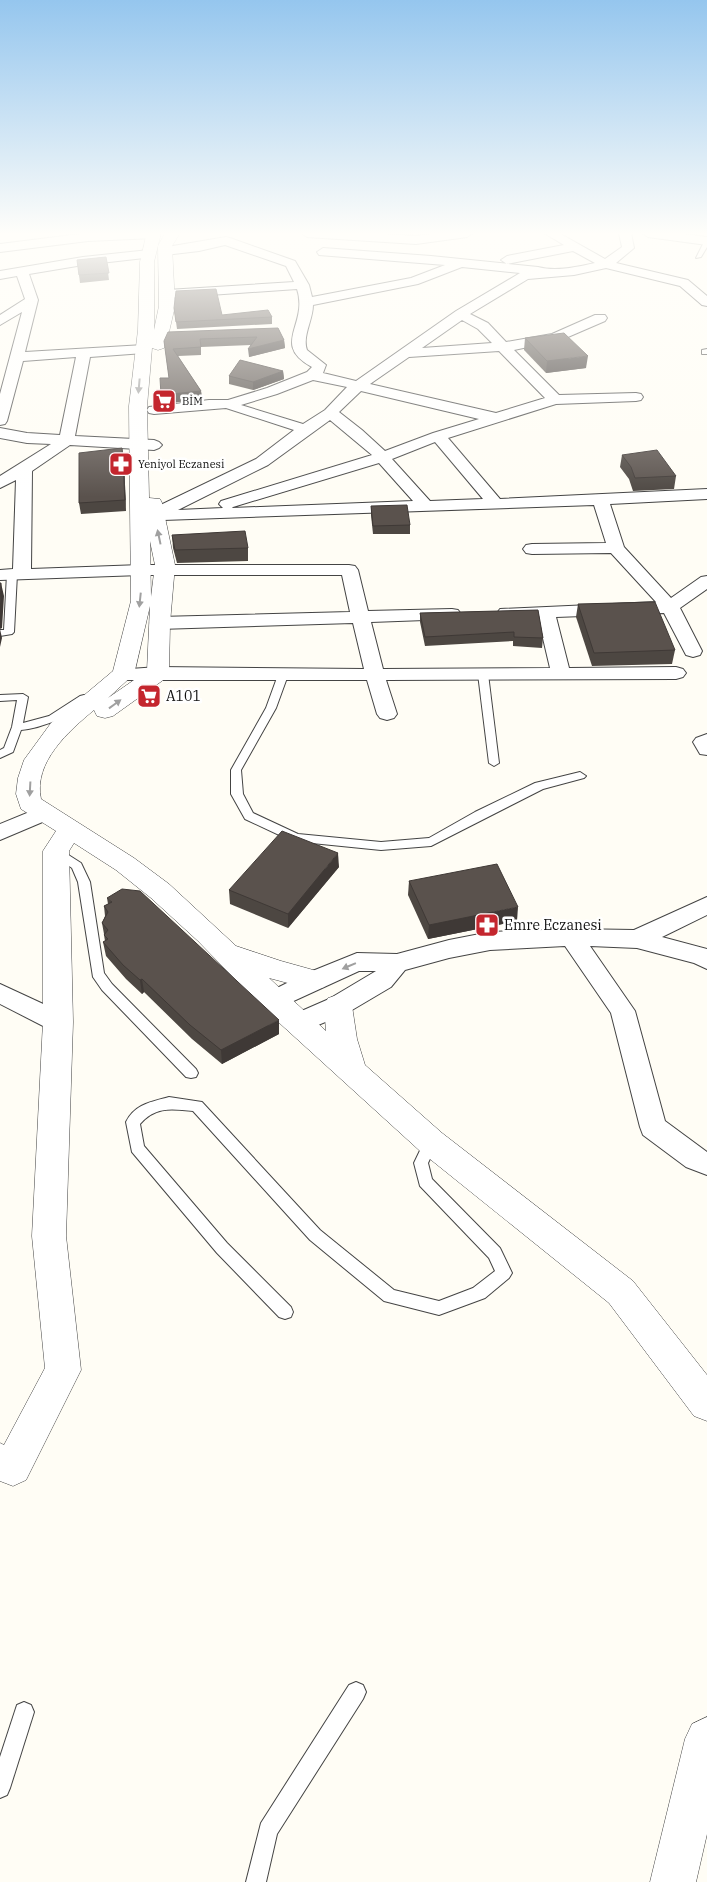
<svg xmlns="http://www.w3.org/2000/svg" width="707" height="1882" font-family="'IBM Plex Serif',serif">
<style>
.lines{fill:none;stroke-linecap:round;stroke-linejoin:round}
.service-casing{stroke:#444;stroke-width:2}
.minor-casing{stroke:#444;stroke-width:2}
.tertiary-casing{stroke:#444;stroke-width:1}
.service{fill:#fff;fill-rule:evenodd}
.minor{fill:#fff;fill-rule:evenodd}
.tertiary{fill:#fff;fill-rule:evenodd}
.wall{fill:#4d4742}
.shaded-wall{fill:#3f3936}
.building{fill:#5a524d;stroke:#3f3936}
.oneway{fill:#a0a0a0}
.labels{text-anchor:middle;stroke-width:5;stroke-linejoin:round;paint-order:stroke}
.far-poi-label{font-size:11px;fill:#111;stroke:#fff;text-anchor:start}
.poi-label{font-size:14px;fill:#111;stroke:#fff;text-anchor:start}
</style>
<rect width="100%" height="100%" fill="#fffdf5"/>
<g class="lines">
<g class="service-casing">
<g id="service">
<path d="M 707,240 L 707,247 L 701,257 L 696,258 L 704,242 Z"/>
<path d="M 707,349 L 707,354 L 702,354 L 702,350 Z"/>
<path d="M 12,571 L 17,574 L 14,632 L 12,634 L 0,636 L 0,630 L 4,630 L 7,574 Z"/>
<path d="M 483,671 L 488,674 L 499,763 L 494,766 L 489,763 L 478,674 Z"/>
<path d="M 283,672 L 288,675 L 276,708 L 241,770 L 243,794 L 253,813 L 298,834 L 381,842 L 429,838 L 475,812 L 535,783 L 580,772 L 586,776 L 584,778 L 543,789 L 431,846 L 381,850 L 292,841 L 245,819 L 231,794 L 231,770 L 266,708 L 278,675 Z"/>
<path d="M 23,694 L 28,697 L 23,723 L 49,716 L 80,696 L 84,695 L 89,698 C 74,715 43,728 21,730 L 13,752 L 0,758 L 0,750 L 4,748 L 12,727 L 17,700 L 0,701 L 0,695 Z"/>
<path d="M 56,847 L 81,863 L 90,882 L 104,973 L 112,984 L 196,1069 L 198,1073 L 196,1077 L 191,1078 L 186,1077 L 102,990 L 93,977 L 78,882 L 72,868 L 52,854 L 50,851 L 52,848 Z"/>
<path d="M 169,1097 L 202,1102 L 320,1230 L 394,1290 L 439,1301 L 473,1288 L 495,1271 L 489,1258 L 420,1186 L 414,1163 L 426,1138 L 431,1136 L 436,1138 L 438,1142 L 428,1163 L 432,1179 L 500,1248 L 512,1273 L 509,1278 L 485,1298 L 439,1315 L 384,1301 L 310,1240 L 193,1111 C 171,1109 156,1106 140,1124 L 144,1146 L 227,1243 L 291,1307 L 293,1312 L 291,1317 L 285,1319 L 279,1317 L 217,1253 L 132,1152 L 126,1122 C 135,1104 151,1102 169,1097 Z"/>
<path d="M 356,1682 L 363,1685 L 366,1692 L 363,1699 L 277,1834 L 266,1882 L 246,1882 L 261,1823 L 349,1685 Z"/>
<path d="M 24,1702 L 31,1705 L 34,1712 L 10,1788 L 7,1795 L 0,1798 L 0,1757 L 17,1705 Z"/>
</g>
</g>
<g class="minor-casing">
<g id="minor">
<path d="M 88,233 L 160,234 L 154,238 L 88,241 L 0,252 L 0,244 Z"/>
<path d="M 301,233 L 368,233 L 416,236 L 438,233 L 473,233 L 467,237 L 416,244 L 307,237 Z"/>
<path d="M 544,233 L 559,233 L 605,259 L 622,247 L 619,233 L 631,233 L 634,248 L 616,263 L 688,280 L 707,296 L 707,306 L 702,305 L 680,286 L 606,268 L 574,275 L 528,279 L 470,314 L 488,323 L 506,342 L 552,334 L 595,315 L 605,315 L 607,318 L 605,321 L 561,340 L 514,350 L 559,395 L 636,393 L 641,394 L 643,397 L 641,400 L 636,401 L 556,404 L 448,438 L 500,499 L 707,489 L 707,499 L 610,504 L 624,547 L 671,598 L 701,577 L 707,576 L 707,589 L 680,608 L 702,651 L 700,655 L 693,657 L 686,655 L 664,613 L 556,617 L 569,668 L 676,667 L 683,669 L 686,673 L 683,677 L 676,679 L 386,680 L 397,714 L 394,718 L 387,720 L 380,718 L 377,714 L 367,680 L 123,680 L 116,678 L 113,674 L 116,670 L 158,667 L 364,669 L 353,623 L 159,629 L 153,627 L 150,623 L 153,619 L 159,617 L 350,612 L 342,575 L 141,575 L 0,580 L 0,570 L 13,569 L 16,480 L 0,488 L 0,476 L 51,444 L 27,443 L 0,438 L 0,428 L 27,433 L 60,435 L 76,357 L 23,361 L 7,421 L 5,424 L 0,425 L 0,394 L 22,312 L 0,325 L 0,315 L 25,299 L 17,276 L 0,279 L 0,271 L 83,257 L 149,250 L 155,254 L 153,257 L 83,265 L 29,274 L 38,300 L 25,352 L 144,345 L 151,349 L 144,353 L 90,357 L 75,436 L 154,440 L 159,442 L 162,445 L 159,448 L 154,450 L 70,445 L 32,471 L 31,569 L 141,565 L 349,565 L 355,566 L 358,570 L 368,611 L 452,609 L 458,610 L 461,614 L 458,618 L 452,619 L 371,622 L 383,669 L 550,668 L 538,617 L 506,618 L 500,617 L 497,613 L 500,609 L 656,602 L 611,553 L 532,554 L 526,553 L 523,549 L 526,545 L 532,544 L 606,543 L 594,505 L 163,520 L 148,519 L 146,515 L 148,511 L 256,459 L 294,430 L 226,408 L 154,414 L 149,413 L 147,410 L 149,407 L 209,400 L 228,400 L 267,388 L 307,372 L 312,367 C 270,344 309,325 297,289 L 167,298 L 161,294 L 167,290 L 294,282 L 286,266 L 225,245 L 199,251 L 165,255 L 161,254 L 159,251 L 161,248 L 226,237 L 230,238 L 295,261 L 309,285 L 312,297 L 411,278 L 445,265 L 319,255 L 317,252 L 323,248 L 431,256 L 538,267 C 556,272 576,267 595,263 L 573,251 L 507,264 L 501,260 L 507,256 L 564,245 ZM 462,267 L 520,273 L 456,311 L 356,381 L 323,373 L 326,365 L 307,350 C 302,336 313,320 313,305 L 418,284 ZM 462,320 L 478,329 L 492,343 L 422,348 ZM 499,351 L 545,398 L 496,413 L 370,384 L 409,357 ZM 313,380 L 347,387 L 325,410 L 303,424 L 241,405 L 277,394 ZM 361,391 L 479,419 L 433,433 L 385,451 L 362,430 L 339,412 ZM 330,420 L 372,455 L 221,501 L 219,504 L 223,508 L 178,510 L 268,465 ZM 435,442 L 483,499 L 430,501 L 392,459 ZM 379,463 L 413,501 L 232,508 L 233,507 Z"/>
<path d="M 642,233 L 677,233 L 707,237 L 707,245 L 648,237 Z"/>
<path d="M 707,734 L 707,755 L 700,754 L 693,742 L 696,738 Z"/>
<path d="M 44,806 L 52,808 L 55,813 L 52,818 L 0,840 L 0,824 Z"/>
<path d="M 707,897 L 707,915 L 662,937 L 707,949 L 707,969 L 694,963 L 637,948 L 590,946 L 635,1011 L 665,1121 L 707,1152 L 707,1175 L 686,1167 L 643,1135 L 640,1127 L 611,1013 L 565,946 L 490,950 L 449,958 L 405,970 L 391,987 L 347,1013 L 299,1033 L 290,1030 L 286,1023 L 290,1016 L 329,999 L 376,971 L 359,971 L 274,1010 L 265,1008 L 262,1001 L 265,994 L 305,974 L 357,953 L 397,954 L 449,940 L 490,932 L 571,929 L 634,930 Z"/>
<path d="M 0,984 L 67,1015 L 71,1022 L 67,1029 L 58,1032 L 49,1029 L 0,1004 Z"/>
</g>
</g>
<g class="tertiary-casing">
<g id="tertiary">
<path d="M 147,233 L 161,233 L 154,262 L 154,330 L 159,306 L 158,246 L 165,233 L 180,233 L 172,246 L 175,306 L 166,345 L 164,348 L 158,350 L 152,348 L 147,406 L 149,498 L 160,499 L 162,503 L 175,565 L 170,623 L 169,673 L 166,678 L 113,716 L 105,718 L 97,716 L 94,710 C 69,731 33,762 41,799 L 134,858 L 169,884 L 236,946 L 281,961 L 324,973 L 328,980 L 324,987 L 314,990 L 269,978 L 326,1031 L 324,1006 L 328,998 L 338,995 L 348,998 L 352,1006 L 357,1039 L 365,1065 L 442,1133 L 633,1281 L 707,1375 L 707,1421 L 694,1416 L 609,1303 L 420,1151 L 264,1009 L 198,941 L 151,898 L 116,870 L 74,843 L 69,851 L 73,1022 L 66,1236 L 81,1370 L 26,1480 L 13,1486 L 0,1481 L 0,1443 L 4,1445 L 45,1368 L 32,1236 L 43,1022 L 43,851 L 56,831 L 21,809 L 16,794 L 18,778 L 24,760 L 51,723 L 113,671 L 131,601 L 129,406 L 138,330 L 140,262 ZM 150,541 L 155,565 L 151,597 ZM 150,606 L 147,671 L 108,698 L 134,674 Z"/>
<path d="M 707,1717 L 707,1834 L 696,1882 L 650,1882 L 685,1739 L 692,1724 Z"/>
</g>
</g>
<use href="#service" class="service"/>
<use href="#minor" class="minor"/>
<use href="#tertiary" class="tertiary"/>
</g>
<g class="wall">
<path d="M 106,257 L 109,280 L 80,283 L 77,260 Z"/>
<path d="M 174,308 L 222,315 L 272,317 L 272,324 L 177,329 Z"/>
<path d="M 278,328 L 284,340 L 285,348 L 249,357 L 251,345 L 201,347 L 201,355 L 178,356 L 201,391 L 202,399 L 162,404 L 169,378 L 164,341 Z"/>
<path d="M 525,338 L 586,368 L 546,373 L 524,350 Z"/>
<path d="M 283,371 L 284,379 L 253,390 L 229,384 L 229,376 Z"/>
<path d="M 122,448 L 124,459 L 126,511 L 81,514 L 79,503 Z"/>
<path d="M 622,455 L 676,476 L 674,489 L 633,491 L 629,479 L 620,467 Z"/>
<path d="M 371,506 L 410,525 L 410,534 L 373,534 L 371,515 Z"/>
<path d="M 172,535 L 248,548 L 248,561 L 177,563 L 173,548 Z"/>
<path d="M 578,604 L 675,650 L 672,664 L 592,666 L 576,617 Z"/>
<path d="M 538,610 L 543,638 L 542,648 L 513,646 L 513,641 L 425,646 L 420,622 L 420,613 Z"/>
<path d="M 339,867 L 288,928 L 230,904 L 229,890 Z"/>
<path d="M 409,881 L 517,921 L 428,939 L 408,895 Z"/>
<path d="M 107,898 L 279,1034 L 222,1064 L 192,1039 L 144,992 L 142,994 L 126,979 L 106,956 L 103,942 L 105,941 L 104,935 L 104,934 L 102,923 L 105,916 L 104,906 L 108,904 Z"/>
</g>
<g class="shaded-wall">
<path d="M 284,340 L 285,348 L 249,357 L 248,349 Z"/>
<path d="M 588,356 L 586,368 L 546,373 L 547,361 Z"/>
<path d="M 283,371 L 284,379 L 253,390 L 253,382 Z"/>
<path d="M 201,391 L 202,399 L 162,404 L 161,395 Z"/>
<path d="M 122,448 L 124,459 L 126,511 L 125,500 Z"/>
<path d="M 1,583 L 4,596 L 2,628 L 0,629 L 2,638 L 0,647 L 0,604 Z"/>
<path d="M 338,853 L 339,867 L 288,928 L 288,914 Z"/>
<path d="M 518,907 L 517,921 L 428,939 L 429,925 Z"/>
<path d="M 142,979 L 144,992 L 142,994 L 140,980 Z"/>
<path d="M 279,1020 L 279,1034 L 222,1064 L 221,1050 Z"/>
</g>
<g class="building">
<path d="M 106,257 L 109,273 L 79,275 L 77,260 Z"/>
<path d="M 216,289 L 222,315 L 268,310 L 272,317 L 176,322 L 174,308 L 176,291 Z"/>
<path d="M 278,328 L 284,340 L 248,349 L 257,337 L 200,339 L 201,347 L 173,349 L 201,391 L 161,395 L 160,378 L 169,378 L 164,341 L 168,332 Z"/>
<path d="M 564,333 L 588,356 L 547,361 L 525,338 Z"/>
<path d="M 240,360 L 283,371 L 253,382 L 229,376 Z"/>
<path d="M 122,448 L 125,500 L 79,503 L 79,453 Z"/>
<path d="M 657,450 L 676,476 L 635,478 L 631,467 L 622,455 Z"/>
<path d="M 407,505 L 410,525 L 373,526 L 371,506 Z"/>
<path d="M 245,531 L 248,548 L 175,550 L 172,535 Z"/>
<path d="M 0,583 L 1,583 L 0,604 Z"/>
<path d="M 655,602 L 675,650 L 594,653 L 578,604 Z"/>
<path d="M 538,610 L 543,638 L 514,637 L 514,632 L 425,637 L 420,613 Z"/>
<path d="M 282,831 L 338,853 L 288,914 L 229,890 Z"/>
<path d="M 497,864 L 518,907 L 429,925 L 409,881 Z"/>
<path d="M 122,889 L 140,891 L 279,1020 L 221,1050 L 190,1025 L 142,979 L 140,980 L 123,965 L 103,942 L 108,939 L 104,935 L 108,930 L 102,923 L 108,912 L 104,906 L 112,902 L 107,898 Z"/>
</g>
<defs><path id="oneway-solid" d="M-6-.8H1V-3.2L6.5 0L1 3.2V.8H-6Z" transform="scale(1.25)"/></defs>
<g class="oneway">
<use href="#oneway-solid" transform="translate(139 386) rotate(95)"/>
<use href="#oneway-solid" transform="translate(159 537) rotate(-102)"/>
<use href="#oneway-solid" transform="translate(140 600) rotate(96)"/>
<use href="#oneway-solid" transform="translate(115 704) rotate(-36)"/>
<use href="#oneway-solid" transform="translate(30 789) rotate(93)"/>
<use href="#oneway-solid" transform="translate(349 966) rotate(157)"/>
</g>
<linearGradient id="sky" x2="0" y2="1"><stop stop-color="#95c6ee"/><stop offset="0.47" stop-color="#fffefa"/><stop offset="1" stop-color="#fffefa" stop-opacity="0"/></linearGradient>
<rect width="707" height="497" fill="url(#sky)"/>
<defs>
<g id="supermarket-square" transform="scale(1.25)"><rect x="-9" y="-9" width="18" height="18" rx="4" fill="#c4262e" stroke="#fff"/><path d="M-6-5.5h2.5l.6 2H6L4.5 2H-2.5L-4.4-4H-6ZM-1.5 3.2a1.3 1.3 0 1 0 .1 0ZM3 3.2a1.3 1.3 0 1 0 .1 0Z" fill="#fff"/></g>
<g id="pharmacy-square" transform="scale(1.25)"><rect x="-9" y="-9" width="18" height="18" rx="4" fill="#c4262e" stroke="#fff"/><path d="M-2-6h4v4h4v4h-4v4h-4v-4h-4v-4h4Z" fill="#fff"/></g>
</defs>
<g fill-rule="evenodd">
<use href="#supermarket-square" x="164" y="401"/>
<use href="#pharmacy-square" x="121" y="464"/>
<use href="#supermarket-square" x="149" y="696"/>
<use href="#pharmacy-square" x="487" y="925"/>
</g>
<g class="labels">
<g class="far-poi-label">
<text x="182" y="405">BİM</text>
<text x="138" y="468">Yeniyol Eczanesi</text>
</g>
<g class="poi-label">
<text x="166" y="701">A101</text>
<text x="504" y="930">Emre Eczanesi</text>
</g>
</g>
</svg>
